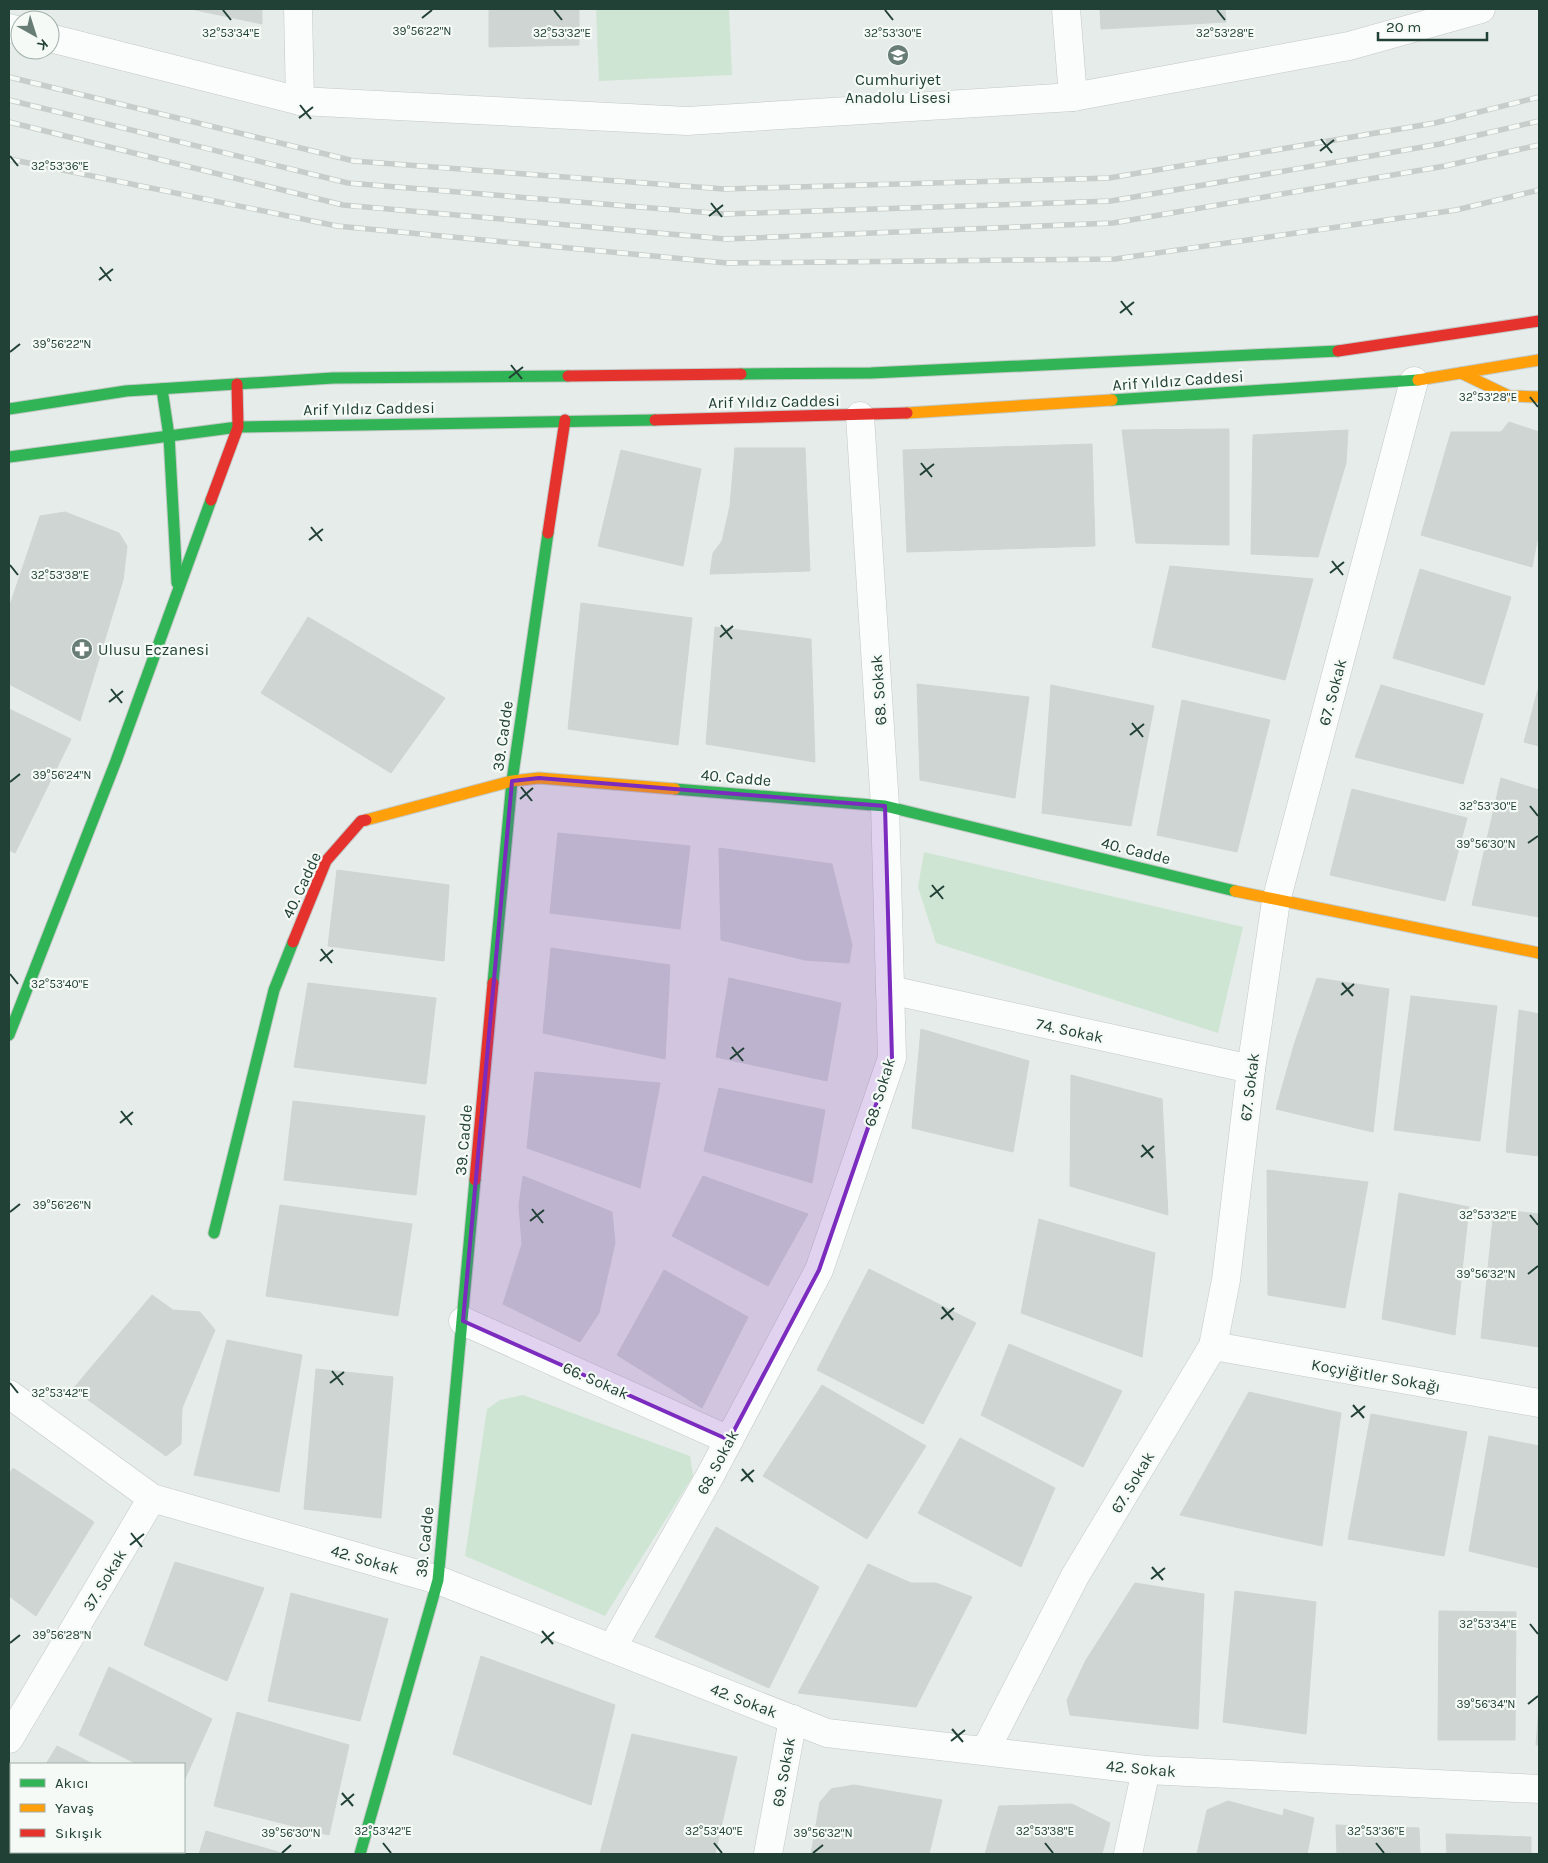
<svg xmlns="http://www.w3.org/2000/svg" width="1548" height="1863" font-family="Karla,sans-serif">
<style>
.green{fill:#cfe5d4}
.building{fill:#ced5d2;stroke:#cfd5d2}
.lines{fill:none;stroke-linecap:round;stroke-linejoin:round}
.street-casing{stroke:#c3c9c6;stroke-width:29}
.fast-casing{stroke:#c2c9c6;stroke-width:13}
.slow-casing{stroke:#c2c9c6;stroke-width:13}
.jam-casing{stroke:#c2c9c6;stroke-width:13}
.street{stroke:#fbfcfc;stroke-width:28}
.fast{stroke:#30b455;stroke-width:11}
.slow{stroke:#ff9f0a;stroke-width:11}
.jam{stroke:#e5322d;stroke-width:11}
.rail-casing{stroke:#c7cdca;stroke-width:5.5}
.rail{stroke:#f5faf7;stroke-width:4;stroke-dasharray:11;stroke-linecap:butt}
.marked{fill:#7b2cbf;fill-opacity:0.2;stroke:#7b2cbf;stroke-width:4;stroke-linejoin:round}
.ticks{fill:none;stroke:#224136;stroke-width:2}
.labels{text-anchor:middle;stroke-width:4.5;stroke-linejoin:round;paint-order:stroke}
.poi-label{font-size:16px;fill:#224136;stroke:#f5faf7}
.street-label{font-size:16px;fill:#224136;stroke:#f5faf7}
.ticks-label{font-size:12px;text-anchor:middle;fill:#224136;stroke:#f5faf7;stroke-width:4.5;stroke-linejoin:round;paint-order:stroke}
</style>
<rect width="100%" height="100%" fill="#e6ece9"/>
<g class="green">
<path d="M 596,9 L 729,9 L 732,75 L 599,81 Z"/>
<path d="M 924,852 L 1243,927 L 1218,1033 L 936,943 L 918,887 Z"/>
<path d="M 523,1395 L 690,1456 L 693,1476 L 605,1616 L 465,1556 L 487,1409 L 500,1400 Z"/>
</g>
<g class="building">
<path d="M 191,9 L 262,9 L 262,24 Z"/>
<path d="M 489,9 L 579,9 L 579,45 L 489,47 Z"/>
<path d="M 1100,9 L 1225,9 L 1226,22 L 1101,29 Z"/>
<path d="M 1509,422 L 1539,432 L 1539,531 L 1532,567 L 1421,535 L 1451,432 L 1501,432 Z"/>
<path d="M 1229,429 L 1229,545 L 1136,543 L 1122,430 Z"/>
<path d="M 1348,430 L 1346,463 L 1318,557 L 1251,554 L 1253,435 Z"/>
<path d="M 1092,444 L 1095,546 L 907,552 L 903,450 Z"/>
<path d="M 735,448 L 805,448 L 810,571 L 710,574 L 713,553 L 722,541 L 730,506 Z"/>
<path d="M 621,450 L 701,469 L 683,566 L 598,546 Z"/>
<path d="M 65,512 L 119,533 L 127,546 L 123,580 L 80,721 L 9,684 L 9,608 L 40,516 Z"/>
<path d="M 1170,566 L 1313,579 L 1285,680 L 1152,647 Z"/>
<path d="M 1420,569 L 1511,597 L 1484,685 L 1393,658 Z"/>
<path d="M 581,603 L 692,618 L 678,745 L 568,729 Z"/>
<path d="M 308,617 L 445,698 L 391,773 L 261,693 Z"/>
<path d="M 715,627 L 811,639 L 815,762 L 706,744 Z"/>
<path d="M 917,684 L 1029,697 L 1015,798 L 920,780 Z"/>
<path d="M 1051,685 L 1154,706 L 1131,826 L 1042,813 Z"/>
<path d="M 1381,685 L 1483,714 L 1463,784 L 1355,757 Z"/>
<path d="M 1539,686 L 1539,746 L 1524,742 Z"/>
<path d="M 1182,700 L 1270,720 L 1237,852 L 1157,835 Z"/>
<path d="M 9,709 L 71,739 L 15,853 L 9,850 Z"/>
<path d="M 1501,778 L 1539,790 L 1539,917 L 1472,905 Z"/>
<path d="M 1352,789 L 1467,818 L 1445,901 L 1330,875 Z"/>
<path d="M 558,833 L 690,846 L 680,929 L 550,913 Z"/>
<path d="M 719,848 L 832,864 L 852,945 L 849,963 L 805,960 L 721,940 Z"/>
<path d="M 337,870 L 449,885 L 444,961 L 328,946 Z"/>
<path d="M 551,948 L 670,965 L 665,1059 L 543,1033 Z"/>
<path d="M 729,978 L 841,1003 L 827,1081 L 716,1057 Z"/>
<path d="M 1317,978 L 1389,989 L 1373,1132 L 1276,1109 L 1294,1045 Z"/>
<path d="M 308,983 L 436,998 L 426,1084 L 294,1067 Z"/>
<path d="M 1411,996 L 1497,1006 L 1480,1141 L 1394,1130 Z"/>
<path d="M 1519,1010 L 1539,1014 L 1539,1156 L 1506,1152 Z"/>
<path d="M 921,1029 L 1029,1061 L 1013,1152 L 912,1128 Z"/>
<path d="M 535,1072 L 660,1083 L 640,1188 L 527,1148 Z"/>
<path d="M 1071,1075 L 1162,1099 L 1168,1215 L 1070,1186 Z"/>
<path d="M 719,1088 L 825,1110 L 812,1183 L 704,1151 Z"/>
<path d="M 293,1101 L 425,1116 L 416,1195 L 284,1180 Z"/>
<path d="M 1267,1170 L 1368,1182 L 1345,1308 L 1268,1295 Z"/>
<path d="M 523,1176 L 612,1212 L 615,1243 L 599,1313 L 580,1342 L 503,1304 L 522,1244 L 519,1205 Z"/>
<path d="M 703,1176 L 808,1214 L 768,1286 L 672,1236 Z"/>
<path d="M 1399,1193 L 1469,1207 L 1455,1335 L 1382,1319 Z"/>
<path d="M 280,1205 L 412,1224 L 398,1316 L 266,1296 Z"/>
<path d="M 1494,1209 L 1539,1214 L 1539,1347 L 1481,1338 Z"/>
<path d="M 1039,1219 L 1155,1253 L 1142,1357 L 1021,1313 Z"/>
<path d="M 869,1269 L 976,1323 L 923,1424 L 817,1370 Z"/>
<path d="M 664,1270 L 748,1317 L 702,1408 L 617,1355 Z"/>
<path d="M 152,1295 L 173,1310 L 200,1312 L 215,1330 L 182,1408 L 181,1444 L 166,1456 L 73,1389 Z"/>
<path d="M 227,1340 L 302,1355 L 279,1492 L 194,1475 Z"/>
<path d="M 1009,1344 L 1122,1391 L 1083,1467 L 981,1415 Z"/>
<path d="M 316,1369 L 393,1377 L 381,1518 L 304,1509 Z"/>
<path d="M 822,1385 L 926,1446 L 867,1539 L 763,1476 Z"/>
<path d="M 1249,1392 L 1341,1413 L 1322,1546 L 1180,1515 Z"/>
<path d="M 1371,1414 L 1467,1432 L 1444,1556 L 1348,1539 Z"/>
<path d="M 1489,1436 L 1539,1446 L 1539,1568 L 1469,1551 Z"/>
<path d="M 960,1438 L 1055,1488 L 1021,1567 L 918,1513 Z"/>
<path d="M 13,1468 L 94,1522 L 36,1616 L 9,1596 L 9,1474 Z"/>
<path d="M 716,1527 L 819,1587 L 769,1688 L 655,1637 Z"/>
<path d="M 175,1562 L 264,1588 L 227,1681 L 144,1645 Z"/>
<path d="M 868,1564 L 911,1583 L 936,1583 L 972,1597 L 916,1707 L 798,1693 Z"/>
<path d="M 1135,1583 L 1204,1594 L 1198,1729 L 1070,1715 L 1067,1700 L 1086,1660 Z"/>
<path d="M 1235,1591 L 1316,1602 L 1306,1734 L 1223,1722 Z"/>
<path d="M 291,1593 L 388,1619 L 360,1721 L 268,1701 Z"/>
<path d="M 1439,1611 L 1516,1612 L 1515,1740 L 1438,1740 Z"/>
<path d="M 481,1656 L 615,1705 L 591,1805 L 453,1754 Z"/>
<path d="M 109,1667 L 212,1719 L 184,1781 L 184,1764 L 137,1764 L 79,1735 Z"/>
<path d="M 1539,1707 L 1539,1745 L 1536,1745 Z"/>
<path d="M 237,1712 L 349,1745 L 329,1835 L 214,1806 Z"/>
<path d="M 632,1734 L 737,1757 L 715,1854 L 600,1854 Z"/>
<path d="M 57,1746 L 93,1764 L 46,1764 Z"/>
<path d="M 854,1785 L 942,1800 L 929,1854 L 811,1854 L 820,1802 L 831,1789 Z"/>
<path d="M 1228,1801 L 1283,1816 L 1284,1809 L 1314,1818 L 1307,1854 L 1197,1854 L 1207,1810 Z"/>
<path d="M 1072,1804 L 1110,1823 L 1102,1854 L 985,1854 L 999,1806 Z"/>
<path d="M 11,1822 L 11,1841 L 9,1841 L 9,1826 Z"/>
<path d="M 1336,1825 L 1419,1828 L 1420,1854 L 1337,1854 Z"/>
<path d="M 206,1831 L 285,1854 L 199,1854 Z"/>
<path d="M 1446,1834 L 1531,1837 L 1531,1854 L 1447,1854 Z"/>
</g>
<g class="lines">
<g class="street-casing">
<g id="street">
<path d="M 298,9 L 300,101"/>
<path d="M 1066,9 L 1073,97"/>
<path d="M 9,28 L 20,31"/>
<path d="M 50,38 L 300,101 L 687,121 L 1073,97 L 1349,46 L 1481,9"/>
<path d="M 890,990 L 1251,1069"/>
<path d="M 463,1321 L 729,1440"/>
<path d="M 1213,1346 L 1539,1403"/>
<path d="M 9,1394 L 152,1498 L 438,1580 L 827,1733 L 1146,1770 L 1539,1789"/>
<path d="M 612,1648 L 711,1474 L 819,1270 L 892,1058 L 885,806 L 860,416"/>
<path d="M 9,1739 L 152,1498"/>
<path d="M 985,1751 L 1075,1576 L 1213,1346 L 1226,1280 L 1251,1069 L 1276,901 L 1414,381"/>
<path d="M 768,1854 L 793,1719"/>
<path d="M 1128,1854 L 1146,1770"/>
</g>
</g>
<g class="fast-casing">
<g id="fast">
<path d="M 741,374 L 871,373 L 1338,351"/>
<path d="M 162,389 L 169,436 L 177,583"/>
<path d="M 1112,400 L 1418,380"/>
<path d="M 9,409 L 126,391 L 333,378 L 568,376"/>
<path d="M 9,457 L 238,427 L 655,420"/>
<path d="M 675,789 L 885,806 L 1235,891"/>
<path d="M 493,983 L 512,781 L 548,533"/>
<path d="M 9,1035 L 116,761 L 211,500"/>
<path d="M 214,1233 L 274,990 L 293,942"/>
<path d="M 360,1854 L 438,1580 L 475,1180"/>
</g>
</g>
<g class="slow-casing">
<g id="slow">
<path d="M 1461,373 L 1509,396 L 1539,397"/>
<path d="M 1418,380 L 1539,360"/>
<path d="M 907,413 L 1112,400"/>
<path d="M 366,820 L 512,781 L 539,778 L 675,789"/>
<path d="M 1235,891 L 1539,953"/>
</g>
</g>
<g class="jam-casing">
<g id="jam">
<path d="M 1338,351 L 1539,321"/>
<path d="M 568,376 L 741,374"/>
<path d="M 655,420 L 907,413"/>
<path d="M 211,500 L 238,427 L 237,384"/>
<path d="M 548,533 L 565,420"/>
<path d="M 293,942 L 326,861 L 361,821 L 366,820"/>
<path d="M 475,1180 L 493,983"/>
</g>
</g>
<use href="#street" class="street"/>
<use href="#fast" class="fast"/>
<use href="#slow" class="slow"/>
<use href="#jam" class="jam"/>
<g class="rail-casing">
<g id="rail">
<path d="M 9,77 L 354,161 L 724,189 L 1109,178 L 1435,123 L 1539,97"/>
<path d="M 9,100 L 348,183 L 725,214 L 1111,201 L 1440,144 L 1539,121"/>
<path d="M 9,122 L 343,205 L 726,239 L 1113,223 L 1445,166 L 1539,145"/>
<path d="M 9,159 L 337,226 L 727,263 L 1115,259 L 1456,210 L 1539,190"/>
</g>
</g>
<use href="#rail" class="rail"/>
</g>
<path class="marked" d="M 539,778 L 885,806 L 892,1058 L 819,1270 L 729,1440 L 463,1321 L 512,781 Z"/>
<path class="ticks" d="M 223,10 L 231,20M 554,10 L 562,20M 885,10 L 893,20M 1217,10 L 1225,20M 422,18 L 432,10M 300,105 L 311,119M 299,118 L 313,107M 1321,139 L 1332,153M 1320,151 L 1334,140M 10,156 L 18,166M 711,203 L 722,217M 709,216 L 723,205M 100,267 L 111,281M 99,280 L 113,269M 1121,301 L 1132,315M 1120,313 L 1134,302M 10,352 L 20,344M 511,365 L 522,379M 509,378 L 523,367M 1530,397 L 1538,407M 921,463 L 932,477M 920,475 L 934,464M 311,527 L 322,541M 309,540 L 323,529M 1332,561 L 1343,575M 10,565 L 18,575M 1330,573 L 1344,562M 721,625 L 732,639M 720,637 L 733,626M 111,689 L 122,703M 109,702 L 123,691M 1132,723 L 1143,737M 1130,735 L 1144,724M 10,782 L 20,774M 521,787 L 532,801M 520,799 L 533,788M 1530,806 L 1538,816M 1528,843 L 1538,836M 932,885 L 943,899M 930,897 L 944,886M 321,949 L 332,963M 320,961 L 333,950M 10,974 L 18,984M 1342,983 L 1353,996M 1341,995 L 1354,984M 732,1047 L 743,1061M 730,1059 L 744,1048M 121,1111 L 132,1125M 120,1123 L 133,1112M 1142,1145 L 1153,1158M 1141,1157 L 1154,1146M 532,1209 L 543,1223M 10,1212 L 20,1204M 1530,1215 L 1538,1225M 530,1221 L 544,1210M 1528,1274 L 1538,1266M 942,1307 L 953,1320M 941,1319 L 954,1308M 332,1371 L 343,1385M 10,1383 L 18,1393M 330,1383 L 344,1372M 1353,1405 L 1364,1418M 1351,1417 L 1365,1406M 742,1469 L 753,1482M 741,1481 L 754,1470M 131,1533 L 142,1547M 130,1545 L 144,1534M 1152,1567 L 1163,1580M 1151,1579 L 1165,1568M 1530,1624 L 1538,1634M 542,1631 L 553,1644M 10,1643 L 20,1635M 541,1643 L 554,1632M 1528,1704 L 1538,1696M 952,1729 L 963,1742M 951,1741 L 965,1730M 342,1793 L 353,1806M 341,1805 L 354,1794M 383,1843 L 391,1853M 714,1843 L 722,1853M 1045,1843 L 1053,1853M 1376,1843 L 1384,1853M 282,1853 L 291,1845M 813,1853 L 823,1845"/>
<defs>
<g id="school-disc" transform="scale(1.125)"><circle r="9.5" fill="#677d75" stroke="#f5faf7"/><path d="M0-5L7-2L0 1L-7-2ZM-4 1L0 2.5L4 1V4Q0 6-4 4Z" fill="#fff"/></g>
<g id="pharmacy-disc" transform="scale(1.125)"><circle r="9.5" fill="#677d75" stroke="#f5faf7"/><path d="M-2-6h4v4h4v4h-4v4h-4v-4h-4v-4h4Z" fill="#fff"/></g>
</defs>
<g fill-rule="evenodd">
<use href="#school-disc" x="898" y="55"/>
<use href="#pharmacy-disc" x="82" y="649"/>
</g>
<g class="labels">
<g class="poi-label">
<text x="898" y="85">Cumhuriyet<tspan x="898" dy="18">Anadolu Lisesi</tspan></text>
<text x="98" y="655" text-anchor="start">Ulusu Eczanesi</text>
</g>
<g class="street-label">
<text transform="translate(1178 380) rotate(-4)" y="6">Arif Yıldız Caddesi</text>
<text transform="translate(774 401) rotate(-1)" y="6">Arif Yıldız Caddesi</text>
<text transform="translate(369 408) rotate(-1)" y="6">Arif Yıldız Caddesi</text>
<text transform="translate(878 690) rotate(-94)" y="6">68. Sokak</text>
<text transform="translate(1332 692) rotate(-75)" y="6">67. Sokak</text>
<text transform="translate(502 736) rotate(-82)" y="6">39. Cadde</text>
<text transform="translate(736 777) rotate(5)" y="6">40. Cadde</text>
<text transform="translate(1136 850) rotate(14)" y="6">40. Cadde</text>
<text transform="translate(301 885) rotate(-65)" y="6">40. Cadde</text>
<text transform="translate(1070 1030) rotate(12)" y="6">74. Sokak</text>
<text transform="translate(1249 1087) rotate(-83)" y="6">67. Sokak</text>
<text transform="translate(879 1092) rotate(-73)" y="6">68. Sokak</text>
<text transform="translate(463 1140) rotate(-85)" y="6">39. Cadde</text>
<text transform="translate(1376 1375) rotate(10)" y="6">Koçyiğitler Sokağı</text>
<text transform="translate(596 1380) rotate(24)" y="6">66. Sokak</text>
<text transform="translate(717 1462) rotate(-62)" y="6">68. Sokak</text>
<text transform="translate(1132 1482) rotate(-59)" y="6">67. Sokak</text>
<text transform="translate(424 1542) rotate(-84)" y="6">39. Cadde</text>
<text transform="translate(365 1559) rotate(16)" y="6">42. Sokak</text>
<text transform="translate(104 1580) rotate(-59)" y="6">37. Sokak</text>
<text transform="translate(744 1700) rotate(21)" y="6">42. Sokak</text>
<text transform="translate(1141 1768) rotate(5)" y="6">42. Sokak</text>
<text transform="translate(783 1772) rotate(-80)" y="6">69. Sokak</text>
</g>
</g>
<g class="ticks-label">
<text x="422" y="35">39°56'22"N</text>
<text x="231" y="37">32°53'34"E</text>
<text x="562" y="37">32°53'32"E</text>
<text x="893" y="37">32°53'30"E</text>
<text x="1225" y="37">32°53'28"E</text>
<text x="60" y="170">32°53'36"E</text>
<text x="62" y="348">39°56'22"N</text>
<text x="1488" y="401">32°53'28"E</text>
<text x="60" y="579">32°53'38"E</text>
<text x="62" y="779">39°56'24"N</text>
<text x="1488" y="810">32°53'30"E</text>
<text x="1486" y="848">39°56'30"N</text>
<text x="60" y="988">32°53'40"E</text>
<text x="62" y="1209">39°56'26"N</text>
<text x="1488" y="1219">32°53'32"E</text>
<text x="1486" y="1278">39°56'32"N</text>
<text x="60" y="1397">32°53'42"E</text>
<text x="1488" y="1628">32°53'34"E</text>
<text x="62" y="1639">39°56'28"N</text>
<text x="1486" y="1708">39°56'34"N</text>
<text x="383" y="1835">32°53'42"E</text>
<text x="714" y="1835">32°53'40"E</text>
<text x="1045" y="1835">32°53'38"E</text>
<text x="1376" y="1835">32°53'36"E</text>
<text x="291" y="1837">39°56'30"N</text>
<text x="823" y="1837">39°56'32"N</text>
</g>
<rect width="1548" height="1863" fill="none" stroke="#224136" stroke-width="20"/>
<rect x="10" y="1763" width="175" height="90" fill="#f5faf7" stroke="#a1b0aa"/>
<rect x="20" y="1779" width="25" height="8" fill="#30b455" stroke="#a1b0aa"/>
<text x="55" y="1788" font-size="15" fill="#224136">Akıcı</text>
<rect x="20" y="1804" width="25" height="8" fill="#ff9f0a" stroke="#a1b0aa"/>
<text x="55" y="1813" font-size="15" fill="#224136">Yavaş</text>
<rect x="20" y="1829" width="25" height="8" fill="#e5322d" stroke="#a1b0aa"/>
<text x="55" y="1838" font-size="15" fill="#224136">Sıkışık</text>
<g transform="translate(35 35) rotate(141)"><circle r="24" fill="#f5faf7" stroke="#a1b0aa"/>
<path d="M0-4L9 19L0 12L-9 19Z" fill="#677d75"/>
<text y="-8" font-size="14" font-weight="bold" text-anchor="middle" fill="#224136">K</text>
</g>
<path d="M1378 32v8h109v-8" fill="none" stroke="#224136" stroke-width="2.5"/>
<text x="1386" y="32" font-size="15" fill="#224136" stroke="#f5faf7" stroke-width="4" paint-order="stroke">20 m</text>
</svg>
